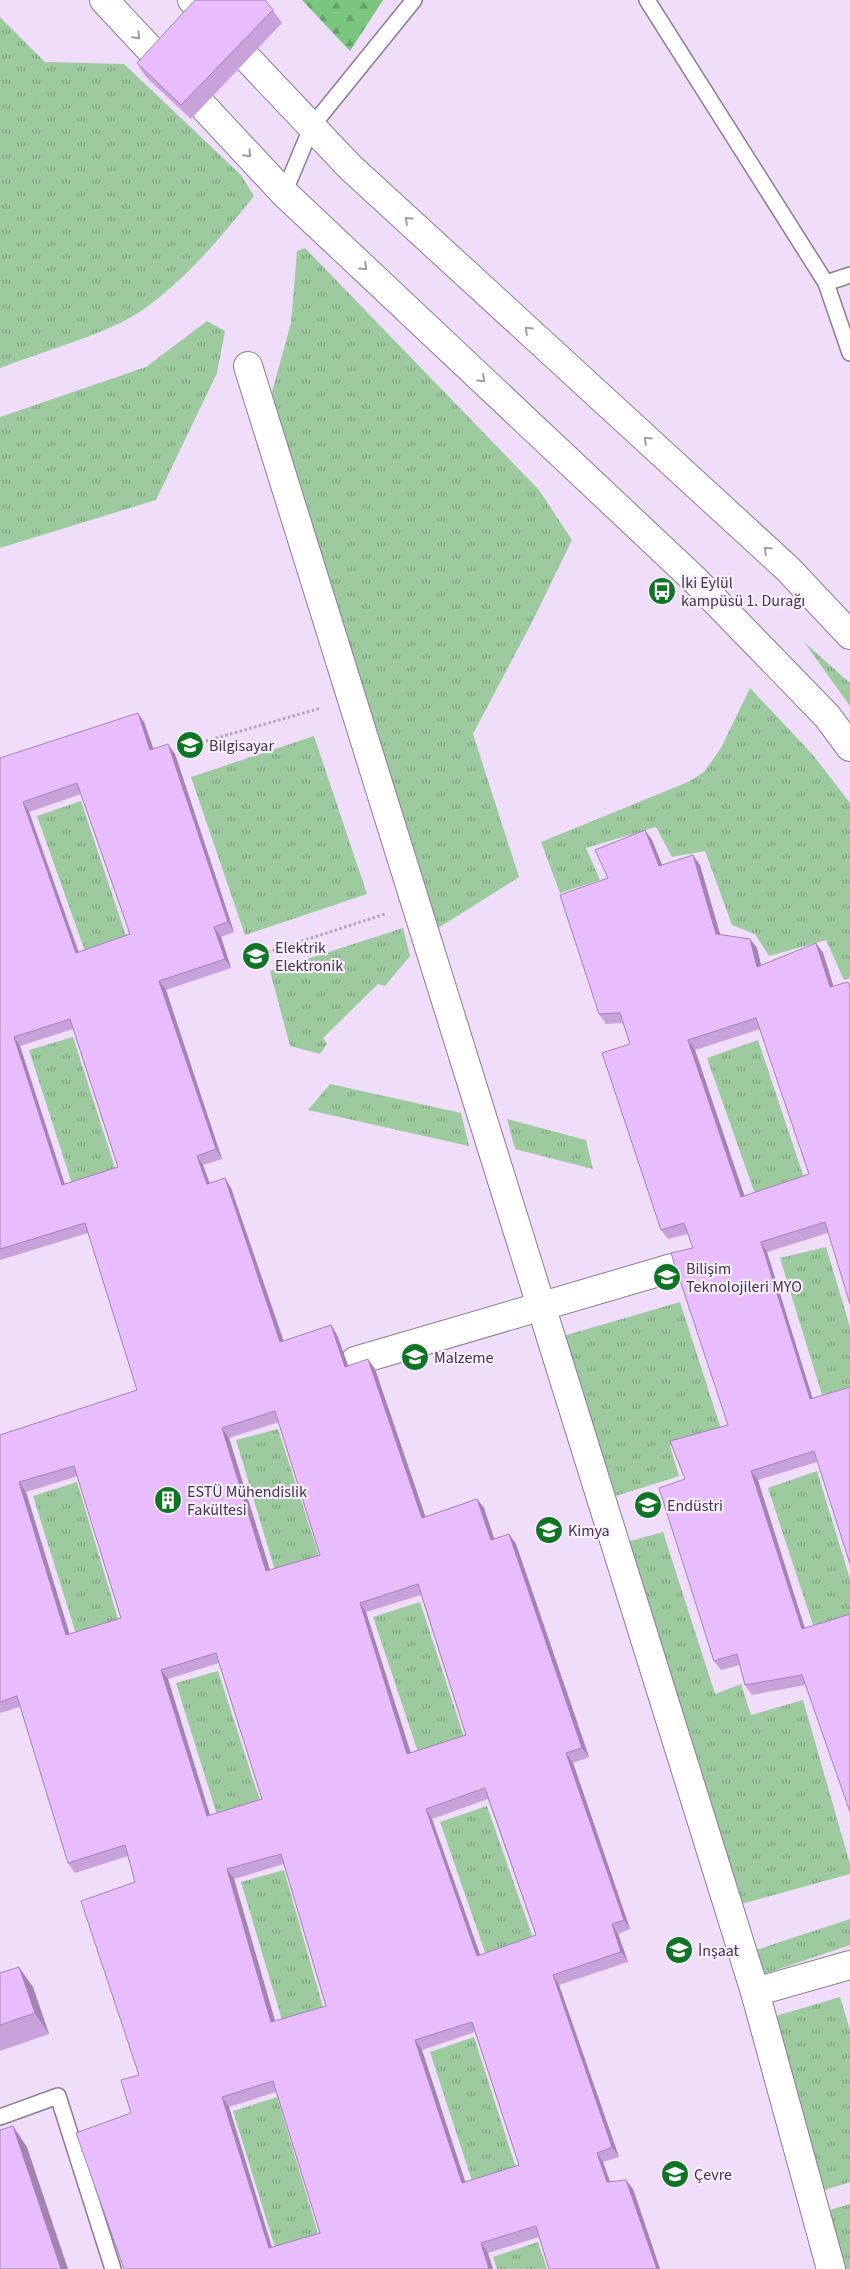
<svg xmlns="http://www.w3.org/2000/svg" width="850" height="2269" font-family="'Source Sans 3',sans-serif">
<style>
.grass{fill:url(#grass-tufts)}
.forest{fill:url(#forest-firs)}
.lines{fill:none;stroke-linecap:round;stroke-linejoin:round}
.lane-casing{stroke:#8c7b95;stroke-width:18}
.street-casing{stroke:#8c7b95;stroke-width:30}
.secondary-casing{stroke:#8c7b95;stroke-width:30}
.path{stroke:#b3a4ba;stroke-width:3;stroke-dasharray:2.5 2.5;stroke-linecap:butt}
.lane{stroke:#fff;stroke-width:15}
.street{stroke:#fff;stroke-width:28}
.secondary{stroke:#fff;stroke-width:28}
.wall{fill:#c8a2da;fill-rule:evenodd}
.shaded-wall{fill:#a284b1}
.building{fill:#e8bcfd;stroke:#a284b1;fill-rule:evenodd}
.oneway{stroke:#9f9ca1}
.labels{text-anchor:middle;stroke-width:4.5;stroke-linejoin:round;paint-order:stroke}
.poi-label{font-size:16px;fill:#3f3843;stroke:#f8edfe;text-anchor:start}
</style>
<defs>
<pattern id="grass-tufts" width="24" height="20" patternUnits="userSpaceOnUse" patternTransform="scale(1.25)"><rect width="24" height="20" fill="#9dca9f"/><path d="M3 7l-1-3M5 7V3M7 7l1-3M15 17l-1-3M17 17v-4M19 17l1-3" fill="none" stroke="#81a583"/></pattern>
<pattern id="forest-firs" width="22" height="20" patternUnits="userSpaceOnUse" patternTransform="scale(1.25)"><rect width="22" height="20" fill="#7ac67f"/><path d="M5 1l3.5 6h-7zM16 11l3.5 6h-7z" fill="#65a26a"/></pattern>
</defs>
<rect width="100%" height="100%" fill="#f0ddf9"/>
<g class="grass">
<path d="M 0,17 L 45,62 L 124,64 L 241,175 L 254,196 C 220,239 168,301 118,324 C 81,341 39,353 0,368 Z"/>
<path d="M 305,248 L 539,490 L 572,540 L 532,622 L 473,734 L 519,877 L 435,930 L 284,459 L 286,439 L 269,403 L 291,323 L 297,251 Z"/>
<path d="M 207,321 L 225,331 L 217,373 L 156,500 L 0,548 L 0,417 L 146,367 Z"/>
<path d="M 804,642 L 850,683 L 850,706 Z"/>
<path d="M 750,688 L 813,755 L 850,803 L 850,978 L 844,980 L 826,940 L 769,956 L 755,934 L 732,925 L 705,851 L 672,857 L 656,827 L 586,848 L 600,880 L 560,893 L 541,842 L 688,782 L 704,772 L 721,748 Z"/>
<path d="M 314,736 L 367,894 L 245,935 L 191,777 Z"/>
<path d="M 81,801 L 127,939 L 86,954 L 37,816 Z"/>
<path d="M 403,928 L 410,956 L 385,986 L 378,984 L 323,1038 L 327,1044 L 320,1054 L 290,1046 L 270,971 Z"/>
<path d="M 73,1037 L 116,1171 L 72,1184 L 29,1050 Z"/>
<path d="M 758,1040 L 804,1178 L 755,1194 L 707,1058 Z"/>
<path d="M 330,1084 L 461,1113 L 469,1146 L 308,1110 Z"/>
<path d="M 507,1119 L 586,1140 L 593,1169 L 515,1149 Z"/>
<path d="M 826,1247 L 850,1327 L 850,1387 L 822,1395 L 780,1258 Z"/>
<path d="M 680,1302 L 721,1429 L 670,1446 L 679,1476 L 600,1501 L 546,1341 Z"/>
<path d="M 278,1429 L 320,1559 L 276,1574 L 236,1440 Z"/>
<path d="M 817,1471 L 850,1579 L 850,1618 L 814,1628 L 768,1488 Z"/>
<path d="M 77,1482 L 119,1622 L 76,1634 L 33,1496 Z"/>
<path d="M 663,1532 L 715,1694 L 741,1684 L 751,1715 L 803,1700 L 850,1864 L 850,1874 L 734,1906 L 612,1546 Z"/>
<path d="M 420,1602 L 465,1740 L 419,1755 L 373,1617 Z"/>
<path d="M 218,1671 L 261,1804 L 218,1818 L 176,1683 Z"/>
<path d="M 487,1806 L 534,1941 L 487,1958 L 440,1822 Z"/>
<path d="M 284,1870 L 324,2011 L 283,2023 L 241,1882 Z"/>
<path d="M 850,1919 L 850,1945 L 752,1978 L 744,1954 Z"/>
<path d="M 840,1997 L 850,2030 L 850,2182 L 819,2192 L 766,2019 Z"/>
<path d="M 474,2037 L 517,2171 L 473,2184 L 430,2052 Z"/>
<path d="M 277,2097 L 320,2240 L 277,2254 L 233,2111 Z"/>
<path d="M 850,2204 L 850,2269 L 846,2269 L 826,2211 Z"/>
<path d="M 538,2242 L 547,2269 L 497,2269 L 493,2257 Z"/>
</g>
<path class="forest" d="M 302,0 L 383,0 L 350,51 Z"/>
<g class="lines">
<g class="lane-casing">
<g id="lane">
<path d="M 647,0 L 826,283 L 850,353"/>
<path d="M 284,193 L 312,126 L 414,0"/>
<path d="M 826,283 L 850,275"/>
<path d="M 0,2117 L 58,2096 L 113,2269"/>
</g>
</g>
<g class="street-casing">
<g id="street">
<path d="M 248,366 L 755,1992 L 831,2269"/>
<path d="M 355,1361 L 672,1268"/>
<path d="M 755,1992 L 850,1965"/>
</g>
</g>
<g class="secondary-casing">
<g id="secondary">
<path d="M 104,0 L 284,193 L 695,580 L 827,716 L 850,747"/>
<path d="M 192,0 L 350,167 L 788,569 L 850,635"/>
</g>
</g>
<g class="path">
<path d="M 206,741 L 321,708"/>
<path d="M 268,952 L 385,914"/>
</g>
<use href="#lane" class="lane"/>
<use href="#street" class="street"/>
<use href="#secondary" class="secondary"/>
</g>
<g class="wall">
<path d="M 273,10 L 282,23 L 191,119 L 146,77 L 137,63 Z"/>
<path d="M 144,722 L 153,749 L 175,754 L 234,932 L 221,937 L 231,968 L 166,990 L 222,1159 L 203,1165 L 210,1183 L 231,1188 L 284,1341 L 331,1325 L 337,1335 L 348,1366 L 375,1369 L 425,1517 L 477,1499 L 484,1508 L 494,1539 L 516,1544 L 589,1757 L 573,1763 L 630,1929 L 618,1934 L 628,1962 L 559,1985 L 619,2157 L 603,2162 L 610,2181 L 633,2189 L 660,2269 L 549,2269 L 539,2237 L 488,2253 L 124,2269 L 131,2113 L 139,2075 L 135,1882 L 128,1856 L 75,1873 L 68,1863 L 20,1707 L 0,1713 L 0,1435 L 137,1390 L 88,1233 L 0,1260 L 0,758 ZM 81,794 L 130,934 L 79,952 L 29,812 ZM 73,1029 L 118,1167 L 65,1184 L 20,1046 ZM 279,1422 L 320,1555 L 270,1570 L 229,1438 ZM 78,1476 L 121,1618 L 69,1634 L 26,1492 ZM 421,1595 L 466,1735 L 410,1753 L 366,1612 ZM 219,1663 L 262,1799 L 210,1815 L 168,1679 ZM 488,1799 L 536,1935 L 480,1955 L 432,1819 ZM 284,1864 L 326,2006 L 275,2021 L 234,1879 ZM 475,2032 L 519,2165 L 465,2182 L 422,2050 ZM 276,2092 L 320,2233 L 272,2247 L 229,2107 Z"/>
<path d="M 652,840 L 662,865 L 700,865 L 720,935 L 750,939 L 757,948 L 761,966 L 816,943 L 823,953 L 833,986 L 828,1233 L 767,1252 L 817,1462 L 758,1480 L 805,1685 L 752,1695 L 745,1685 L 740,1665 L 721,1670 L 714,1661 L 685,1479 L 728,1425 L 693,1248 L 688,1234 L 668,1239 L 661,1230 L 630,1044 L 623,1023 L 606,1024 L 599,1014 L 608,878 ZM 760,1029 L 809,1174 L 744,1196 L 695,1050 Z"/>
<path d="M 0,1973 L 33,1987 L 49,2034 L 0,2051 Z"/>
</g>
<g class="shaded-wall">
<path d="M 138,713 L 144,722 L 157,759 L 150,750 Z"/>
<path d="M 168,744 L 175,754 L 234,932 L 228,922 Z"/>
<path d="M 23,802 L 29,812 L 82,963 L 76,953 Z"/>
<path d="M 645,830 L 652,840 L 666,875 L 659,866 Z"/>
<path d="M 693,855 L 700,865 L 723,944 L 716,934 Z"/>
<path d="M 214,927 L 221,937 L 231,968 L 225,959 Z"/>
<path d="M 750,939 L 757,948 L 764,977 L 757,967 Z"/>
<path d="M 816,943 L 823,953 L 837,997 L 830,987 Z"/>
<path d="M 159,981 L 166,990 L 222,1159 L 216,1149 Z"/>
<path d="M 14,1037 L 20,1046 L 68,1195 L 62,1185 Z"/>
<path d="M 688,1040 L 695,1050 L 748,1206 L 741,1197 Z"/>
<path d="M 197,1156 L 203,1165 L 213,1194 L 207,1184 Z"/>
<path d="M 225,1178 L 231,1188 L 287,1352 L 280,1342 Z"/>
<path d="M 761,1242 L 767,1252 L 816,1409 L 810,1399 Z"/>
<path d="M 331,1325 L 337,1335 L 352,1376 L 345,1367 Z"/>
<path d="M 368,1359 L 375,1369 L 429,1527 L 422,1518 Z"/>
<path d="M 222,1428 L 229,1438 L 273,1580 L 266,1571 Z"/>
<path d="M 751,1471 L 758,1480 L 808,1638 L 802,1629 Z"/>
<path d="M 19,1482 L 26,1492 L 73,1645 L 66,1635 Z"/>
<path d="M 477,1499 L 484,1508 L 498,1550 L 491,1540 Z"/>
<path d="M 509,1534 L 516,1544 L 589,1757 L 582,1748 Z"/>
<path d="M 360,1603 L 366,1612 L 414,1763 L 407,1754 Z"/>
<path d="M 161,1670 L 168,1679 L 213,1825 L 207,1816 Z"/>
<path d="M 566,1753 L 573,1763 L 630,1929 L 624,1920 Z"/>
<path d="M 426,1809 L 432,1819 L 484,1966 L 477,1956 Z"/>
<path d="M 227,1869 L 234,1879 L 278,2031 L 271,2022 Z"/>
<path d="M 612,1924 L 618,1934 L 628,1962 L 621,1952 Z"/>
<path d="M 19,1967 L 33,1987 L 49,2034 L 35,2013 Z"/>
<path d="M 553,1975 L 559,1985 L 619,2157 L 612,2147 Z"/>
<path d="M 415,2040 L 422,2050 L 469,2193 L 462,2183 Z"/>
<path d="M 222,2097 L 229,2107 L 275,2258 L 269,2248 Z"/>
<path d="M 13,2126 L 27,2147 L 68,2269 L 61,2269 Z"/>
<path d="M 597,2153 L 603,2162 L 613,2191 L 607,2182 Z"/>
<path d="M 626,2180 L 633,2189 L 660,2269 L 657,2269 Z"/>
<path d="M 481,2243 L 488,2253 L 493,2269 L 489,2269 Z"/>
</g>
<g class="building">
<path d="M 195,0 L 265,0 L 273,10 L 181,105 L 137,63 Z"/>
<path d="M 138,713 L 150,750 L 168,744 L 228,922 L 214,927 L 225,959 L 159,981 L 216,1149 L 197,1156 L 207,1184 L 225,1178 L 280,1342 L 331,1325 L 345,1367 L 368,1359 L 422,1518 L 477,1499 L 491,1540 L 509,1534 L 582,1748 L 566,1753 L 624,1920 L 612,1924 L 621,1952 L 553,1975 L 612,2147 L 597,2153 L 607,2182 L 626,2180 L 657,2269 L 549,2269 L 536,2226 L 481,2243 L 489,2269 L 124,2269 L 76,2133 L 131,2113 L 121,2080 L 139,2075 L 81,1901 L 135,1882 L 125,1845 L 68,1863 L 17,1696 L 0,1702 L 0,1435 L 137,1390 L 85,1223 L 0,1249 L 0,758 ZM 77,783 L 130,934 L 76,953 L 23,802 ZM 70,1019 L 118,1167 L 62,1185 L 14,1037 ZM 275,1411 L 320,1555 L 266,1571 L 222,1428 ZM 74,1466 L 121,1618 L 66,1635 L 19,1482 ZM 418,1584 L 466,1735 L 407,1754 L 360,1603 ZM 216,1653 L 262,1799 L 207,1816 L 161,1670 ZM 485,1788 L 536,1935 L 477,1956 L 426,1809 ZM 281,1854 L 326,2006 L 271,2022 L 227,1869 ZM 472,2022 L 519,2165 L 462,2183 L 415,2040 ZM 273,2081 L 320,2233 L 269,2248 L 222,2097 Z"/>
<path d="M 645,830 L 659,866 L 693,855 L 716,934 L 750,939 L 757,967 L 816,943 L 830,987 L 848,982 L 850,988 L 850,1304 L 825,1222 L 761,1242 L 810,1399 L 850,1387 L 850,1564 L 814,1451 L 751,1471 L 802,1629 L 850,1614 L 850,1812 L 802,1675 L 745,1685 L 737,1654 L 714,1661 L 659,1488 L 685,1479 L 670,1441 L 728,1425 L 671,1253 L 693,1248 L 684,1223 L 661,1230 L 602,1053 L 630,1044 L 620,1013 L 599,1014 L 560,895 L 608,878 L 595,850 ZM 756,1018 L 809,1174 L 741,1197 L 688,1040 Z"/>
<path d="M 19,1967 L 35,2013 L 0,2025 L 0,1973 Z"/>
<path d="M 13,2126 L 61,2269 L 0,2269 L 0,2130 Z"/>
</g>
<defs><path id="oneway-chevron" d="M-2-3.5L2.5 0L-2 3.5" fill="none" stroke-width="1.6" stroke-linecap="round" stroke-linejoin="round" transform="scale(1.25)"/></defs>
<g class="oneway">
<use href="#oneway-chevron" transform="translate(137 36) rotate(47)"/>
<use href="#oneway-chevron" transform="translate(248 154) rotate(47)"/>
<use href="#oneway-chevron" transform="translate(408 220) rotate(-138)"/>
<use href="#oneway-chevron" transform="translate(364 267) rotate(43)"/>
<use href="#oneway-chevron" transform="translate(528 330) rotate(-137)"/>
<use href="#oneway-chevron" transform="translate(482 379) rotate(43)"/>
<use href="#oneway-chevron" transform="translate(647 440) rotate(-137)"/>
<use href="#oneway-chevron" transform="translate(767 550) rotate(-137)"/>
</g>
<defs>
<g id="bus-disc" transform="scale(1.4375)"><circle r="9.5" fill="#107425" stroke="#f8edfe"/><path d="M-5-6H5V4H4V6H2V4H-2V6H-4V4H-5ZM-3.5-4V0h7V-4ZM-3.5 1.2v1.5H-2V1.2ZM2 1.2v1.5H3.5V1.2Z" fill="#fff"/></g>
<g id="school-disc" transform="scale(1.4375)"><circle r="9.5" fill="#107425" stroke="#f8edfe"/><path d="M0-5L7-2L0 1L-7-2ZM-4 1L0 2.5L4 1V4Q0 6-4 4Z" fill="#fff"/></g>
<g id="building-disc" transform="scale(1.4375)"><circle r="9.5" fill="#107425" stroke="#f8edfe"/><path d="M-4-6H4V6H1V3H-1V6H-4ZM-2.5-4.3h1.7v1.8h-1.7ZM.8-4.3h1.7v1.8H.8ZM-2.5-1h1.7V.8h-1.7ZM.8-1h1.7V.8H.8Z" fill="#fff"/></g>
</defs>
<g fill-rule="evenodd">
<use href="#bus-disc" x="662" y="591"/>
<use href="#school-disc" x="190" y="745"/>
<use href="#school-disc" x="256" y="956"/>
<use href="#school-disc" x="667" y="1277"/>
<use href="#school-disc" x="415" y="1357"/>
<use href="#building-disc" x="168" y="1500"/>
<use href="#school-disc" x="648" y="1505"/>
<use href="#school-disc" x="549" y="1530"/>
<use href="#school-disc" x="679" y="1950"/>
<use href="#school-disc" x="675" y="2174"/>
</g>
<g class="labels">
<g class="poi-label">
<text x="681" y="588">İki Eylül<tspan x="681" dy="18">kampüsü 1. Durağı</tspan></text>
<text x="209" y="751">Bilgisayar</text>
<text x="275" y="953">Elektrik<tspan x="275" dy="18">Elektronik</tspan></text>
<text x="686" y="1274">Bilişim<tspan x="686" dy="18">Teknolojileri MYO</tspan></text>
<text x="434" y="1363">Malzeme</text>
<text x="187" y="1497">ESTÜ Mühendislik<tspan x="187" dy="18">Fakültesi</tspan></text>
<text x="667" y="1511">Endüstri</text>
<text x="568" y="1536">Kimya</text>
<text x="698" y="1956">İnşaat</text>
<text x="694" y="2180">Çevre</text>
</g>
</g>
</svg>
